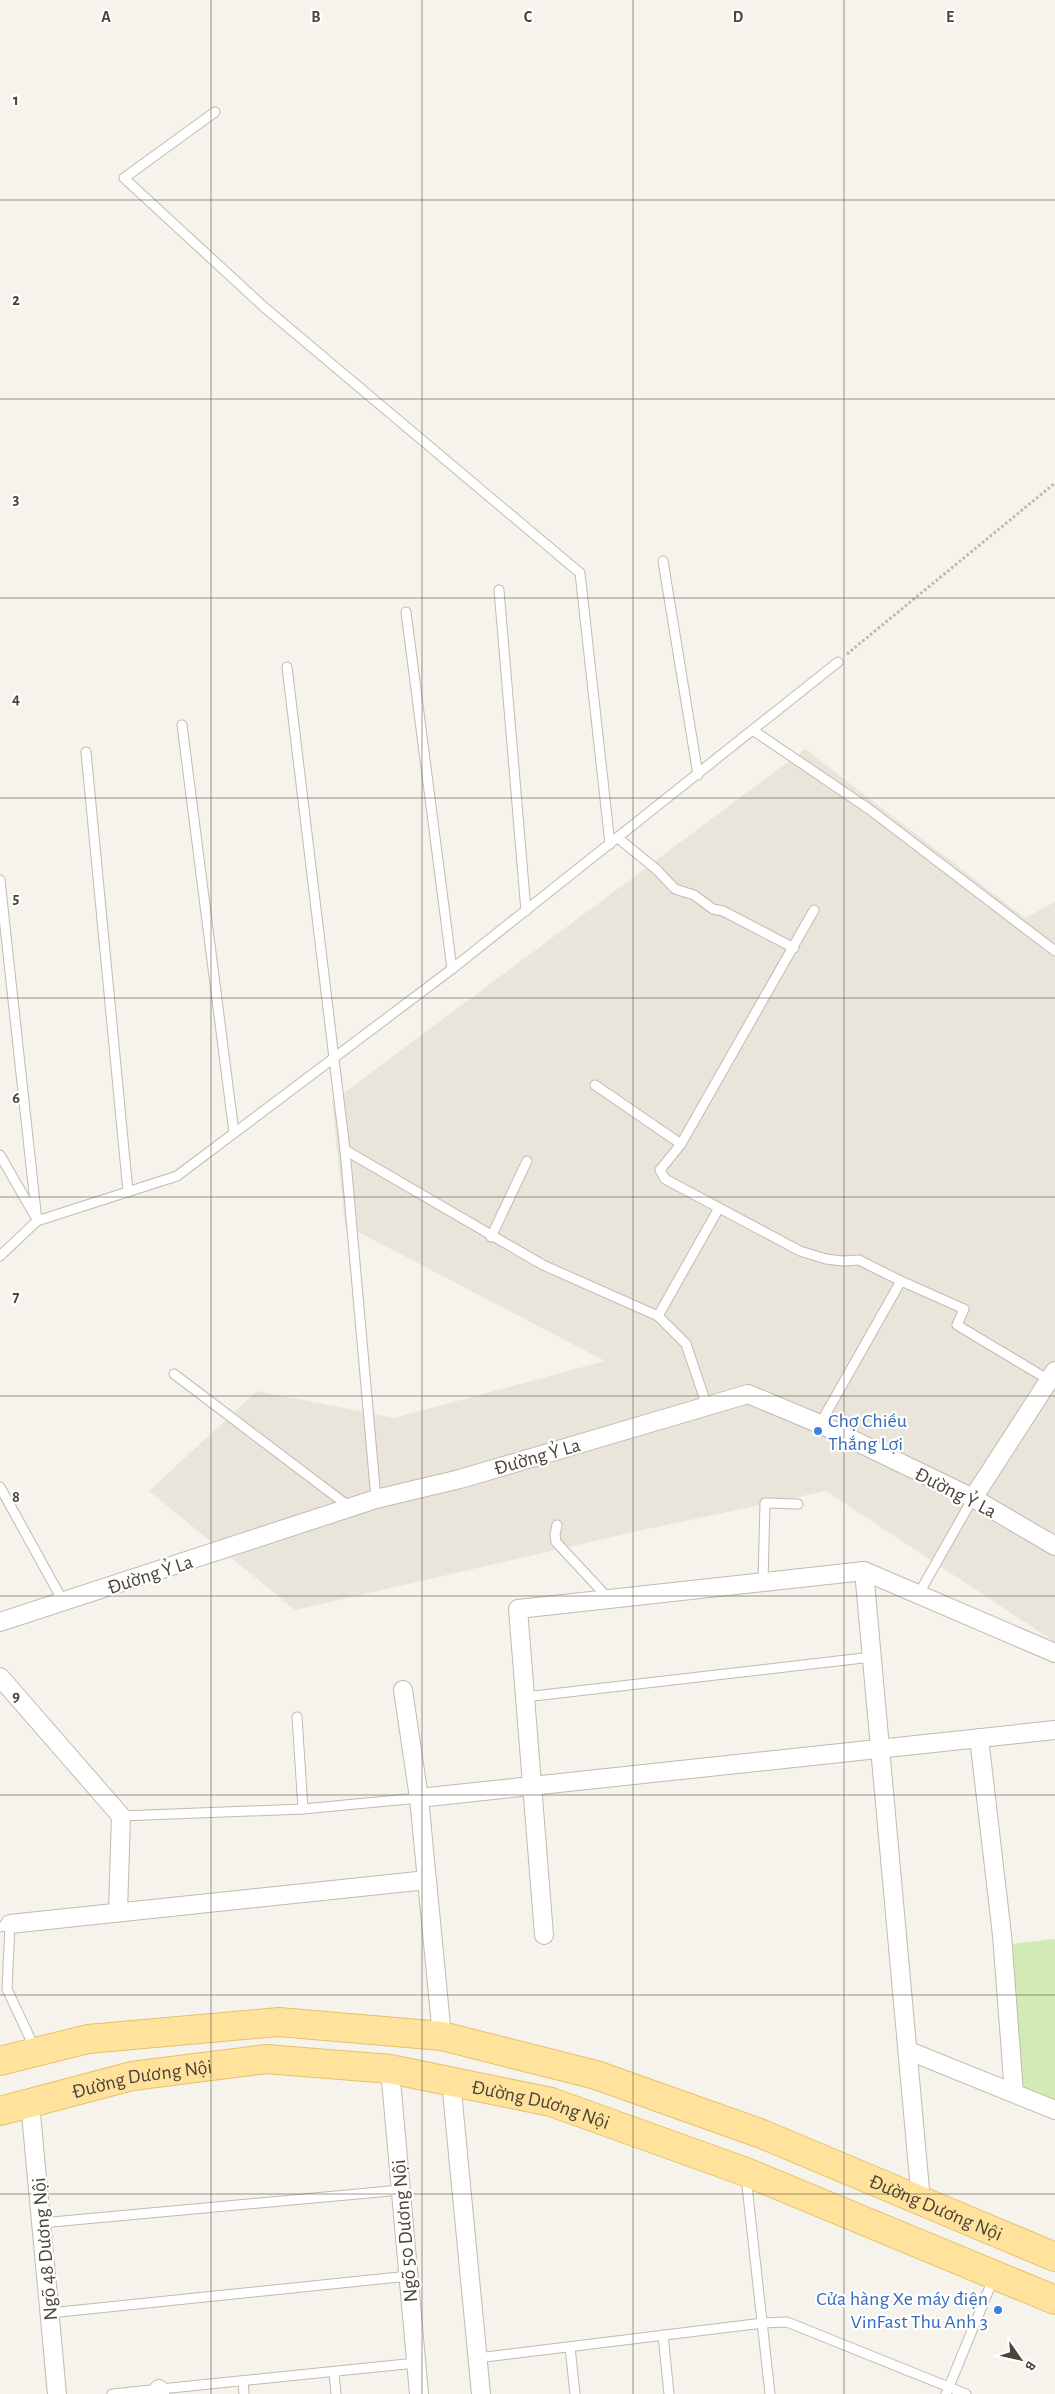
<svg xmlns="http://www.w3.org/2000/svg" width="1055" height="2394" font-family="'Alegreya Sans',sans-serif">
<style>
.residential{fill:#eae5da}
.green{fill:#d2eab5}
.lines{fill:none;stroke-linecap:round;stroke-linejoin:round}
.lane-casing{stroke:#c2bbae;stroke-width:11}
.street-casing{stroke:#c2bbae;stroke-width:20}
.primary-casing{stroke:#e6c16a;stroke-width:30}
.path{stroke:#c4b79f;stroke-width:3;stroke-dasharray:2.5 2.5;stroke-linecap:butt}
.lane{stroke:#fff;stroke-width:9}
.street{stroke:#fff;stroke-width:18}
.primary{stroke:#ffe39c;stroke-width:28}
.grid{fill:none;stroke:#4b4439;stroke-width:1;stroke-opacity:0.55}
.shop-dot{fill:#3f7fe0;stroke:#fff;stroke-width:2}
.labels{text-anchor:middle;stroke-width:4.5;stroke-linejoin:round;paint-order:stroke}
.shop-label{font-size:20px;fill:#366cbe;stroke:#fff;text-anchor:start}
.street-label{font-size:20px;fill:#4b4439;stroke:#fff}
.grid-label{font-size:16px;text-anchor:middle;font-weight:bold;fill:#4b4439;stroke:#fff;stroke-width:4.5;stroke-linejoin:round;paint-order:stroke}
</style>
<rect width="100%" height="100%" fill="#f6f3ec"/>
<path class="residential" d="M 805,749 L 1025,918 L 1055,902 L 1055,1642 L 826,1491 L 638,1531 L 295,1610 L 149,1491 L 257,1391 L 394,1418 L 605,1361 L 345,1225 L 332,1102 Z"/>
<path class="green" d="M 1055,1939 L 1055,2109 L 1015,2092 L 1004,1945 Z"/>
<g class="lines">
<g class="lane-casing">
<g id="lane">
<path d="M 215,112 L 124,178 L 264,307 L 580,573 L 610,844"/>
<path d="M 663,561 L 698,775"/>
<path d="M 499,590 L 526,911"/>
<path d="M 406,612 L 452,969"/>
<path d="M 287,667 L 345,1150 L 376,1499"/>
<path d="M 182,725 L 234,1133"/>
<path d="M 754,731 L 869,809 L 1055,951"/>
<path d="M 86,752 L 128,1192"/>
<path d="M 618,838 L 657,870 L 675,889 L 694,895 L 713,909 L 723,911 L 794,948"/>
<path d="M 0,880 L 37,1221"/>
<path d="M 814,910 L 681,1144 L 660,1170 L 665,1179 L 800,1251 L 826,1259 L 843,1261 L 859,1260 L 901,1281"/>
<path d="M 595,1085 L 681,1144"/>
<path d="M 345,1150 L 543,1265 L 658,1316 L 686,1344 L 707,1406"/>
<path d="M 0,1155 L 35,1216"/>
<path d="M 491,1237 L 527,1161"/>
<path d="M 0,1256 L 37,1221 L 177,1176 L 452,969 L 838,662"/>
<path d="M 658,1316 L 719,1208"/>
<path d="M 174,1374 L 351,1508"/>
<path d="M 820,1424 L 901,1281 L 964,1309 L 957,1325 L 1049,1380"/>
<path d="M 0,1487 L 64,1603"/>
<path d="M 557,1525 L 555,1535 L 556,1542 L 609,1599"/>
<path d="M 763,1582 L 765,1503 L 798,1504"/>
<path d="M 918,1595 L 973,1498"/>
<path d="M 525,1697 L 872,1657"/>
<path d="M 297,1717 L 303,1809"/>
<path d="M 121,1816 L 303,1809 L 419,1798"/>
<path d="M 0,1927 L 10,1924 L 7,1989 L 35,2049"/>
<path d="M 746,2177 L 770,2394"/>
<path d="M 41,2223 L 401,2190"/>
<path d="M 50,2313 L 409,2276"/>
<path d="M 663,2335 L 669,2394"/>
<path d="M 570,2347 L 575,2394"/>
<path d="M 477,2358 L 763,2323 L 787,2322 L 966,2394"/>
<path d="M 334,2372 L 336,2394"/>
<path d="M 243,2381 L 244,2394"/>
<path d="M 112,2394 L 416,2363"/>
<path d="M 946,2394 L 994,2277"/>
</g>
</g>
<g class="street-casing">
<g id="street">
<path d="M 973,1498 L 1055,1371"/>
<path d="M 864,1571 L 921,2201"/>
<path d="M 0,1622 L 376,1499 L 460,1479 L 748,1394 L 820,1424 L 973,1498 L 1055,1546"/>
<path d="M 0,1677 L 121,1816 L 118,1912"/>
<path d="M 403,1690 L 419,1798 L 442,2036"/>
<path d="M 979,1738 L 1002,1935 L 1014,2093"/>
<path d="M 419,1798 L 1055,1730"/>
<path d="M 10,1924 L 427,1880"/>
<path d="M 544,1935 L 518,1609 L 864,1571 L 1055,1653"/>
<path d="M 909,2051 L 1055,2110"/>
<path d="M 390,2069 L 419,2394"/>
<path d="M 451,2081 L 481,2394"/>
<path d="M 30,2103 L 57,2394"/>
<path d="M 159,2389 L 160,2394"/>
</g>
</g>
<g class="primary-casing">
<g id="primary">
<path id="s1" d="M 0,2061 L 88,2039 L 279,2022 L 442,2036 L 596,2075 L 762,2134 L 1055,2257"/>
<path id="s2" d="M 0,2111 L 132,2076 L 266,2059 L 390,2069 L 551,2102 L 746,2172 L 1055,2300"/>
</g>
</g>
<path class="path" d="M 847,654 L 1055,483"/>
<use href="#lane" class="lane"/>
<use href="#street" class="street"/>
<use href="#primary" class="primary"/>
</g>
<path class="grid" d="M 211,0 L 211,2394M 422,0 L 422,2394M 633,0 L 633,2394M 844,0 L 844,2394M 0,200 L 1055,200M 0,399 L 1055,399M 0,598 L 1055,598M 0,798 L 1055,798M 0,998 L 1055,998M 0,1197 L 1055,1197M 0,1396 L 1055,1396M 0,1596 L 1055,1596M 0,1795 L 1055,1795M 0,1995 L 1055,1995M 0,2194 L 1055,2194"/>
<g class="shop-dot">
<circle cx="818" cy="1431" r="5"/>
<circle cx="998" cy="2310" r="5"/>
</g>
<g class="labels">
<g class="shop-label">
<text x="828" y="1427">Chợ Chiều<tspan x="828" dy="23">Thắng Lợi</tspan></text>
<text x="988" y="2305" text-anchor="end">Cửa hàng Xe máy điện<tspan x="988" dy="23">VinFast Thu Anh 3</tspan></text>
</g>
<g class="street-label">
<text transform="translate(537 1456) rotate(-16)" y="7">Đường Ỷ La</text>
<text transform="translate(956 1492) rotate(27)" y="7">Đường Ỷ La</text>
<text transform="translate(150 1574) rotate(-18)" y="7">Đường Ỷ La</text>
<text dy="7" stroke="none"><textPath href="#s2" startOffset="146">Đường Dương Nội</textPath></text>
<text dy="7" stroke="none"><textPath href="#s2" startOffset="551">Đường Dương Nội</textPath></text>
<text dy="7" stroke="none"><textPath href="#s1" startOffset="970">Đường Dương Nội</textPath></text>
<text transform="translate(404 2231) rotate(-95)" y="7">Ngõ 50 Dương Nội</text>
<text transform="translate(44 2249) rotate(-95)" y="7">Ngõ 48 Dương Nội</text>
</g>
</g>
<g class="grid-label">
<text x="106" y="22">A</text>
<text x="316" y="22">B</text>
<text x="528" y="22">C</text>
<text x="738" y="22">D</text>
<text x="950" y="22">E</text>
<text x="16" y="105">1</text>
<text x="16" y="305">2</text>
<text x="16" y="504">3</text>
<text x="16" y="704">4</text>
<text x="16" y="903">5</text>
<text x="16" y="1103">6</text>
<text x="16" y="1302">7</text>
<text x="16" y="1502">8</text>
<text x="16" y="1701">9</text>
</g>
<g transform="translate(1020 2359) rotate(124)" stroke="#ffffff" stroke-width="4" paint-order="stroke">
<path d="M0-4L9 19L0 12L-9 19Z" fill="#4b4439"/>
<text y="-8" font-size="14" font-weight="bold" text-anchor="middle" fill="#4b4439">B</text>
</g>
</svg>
